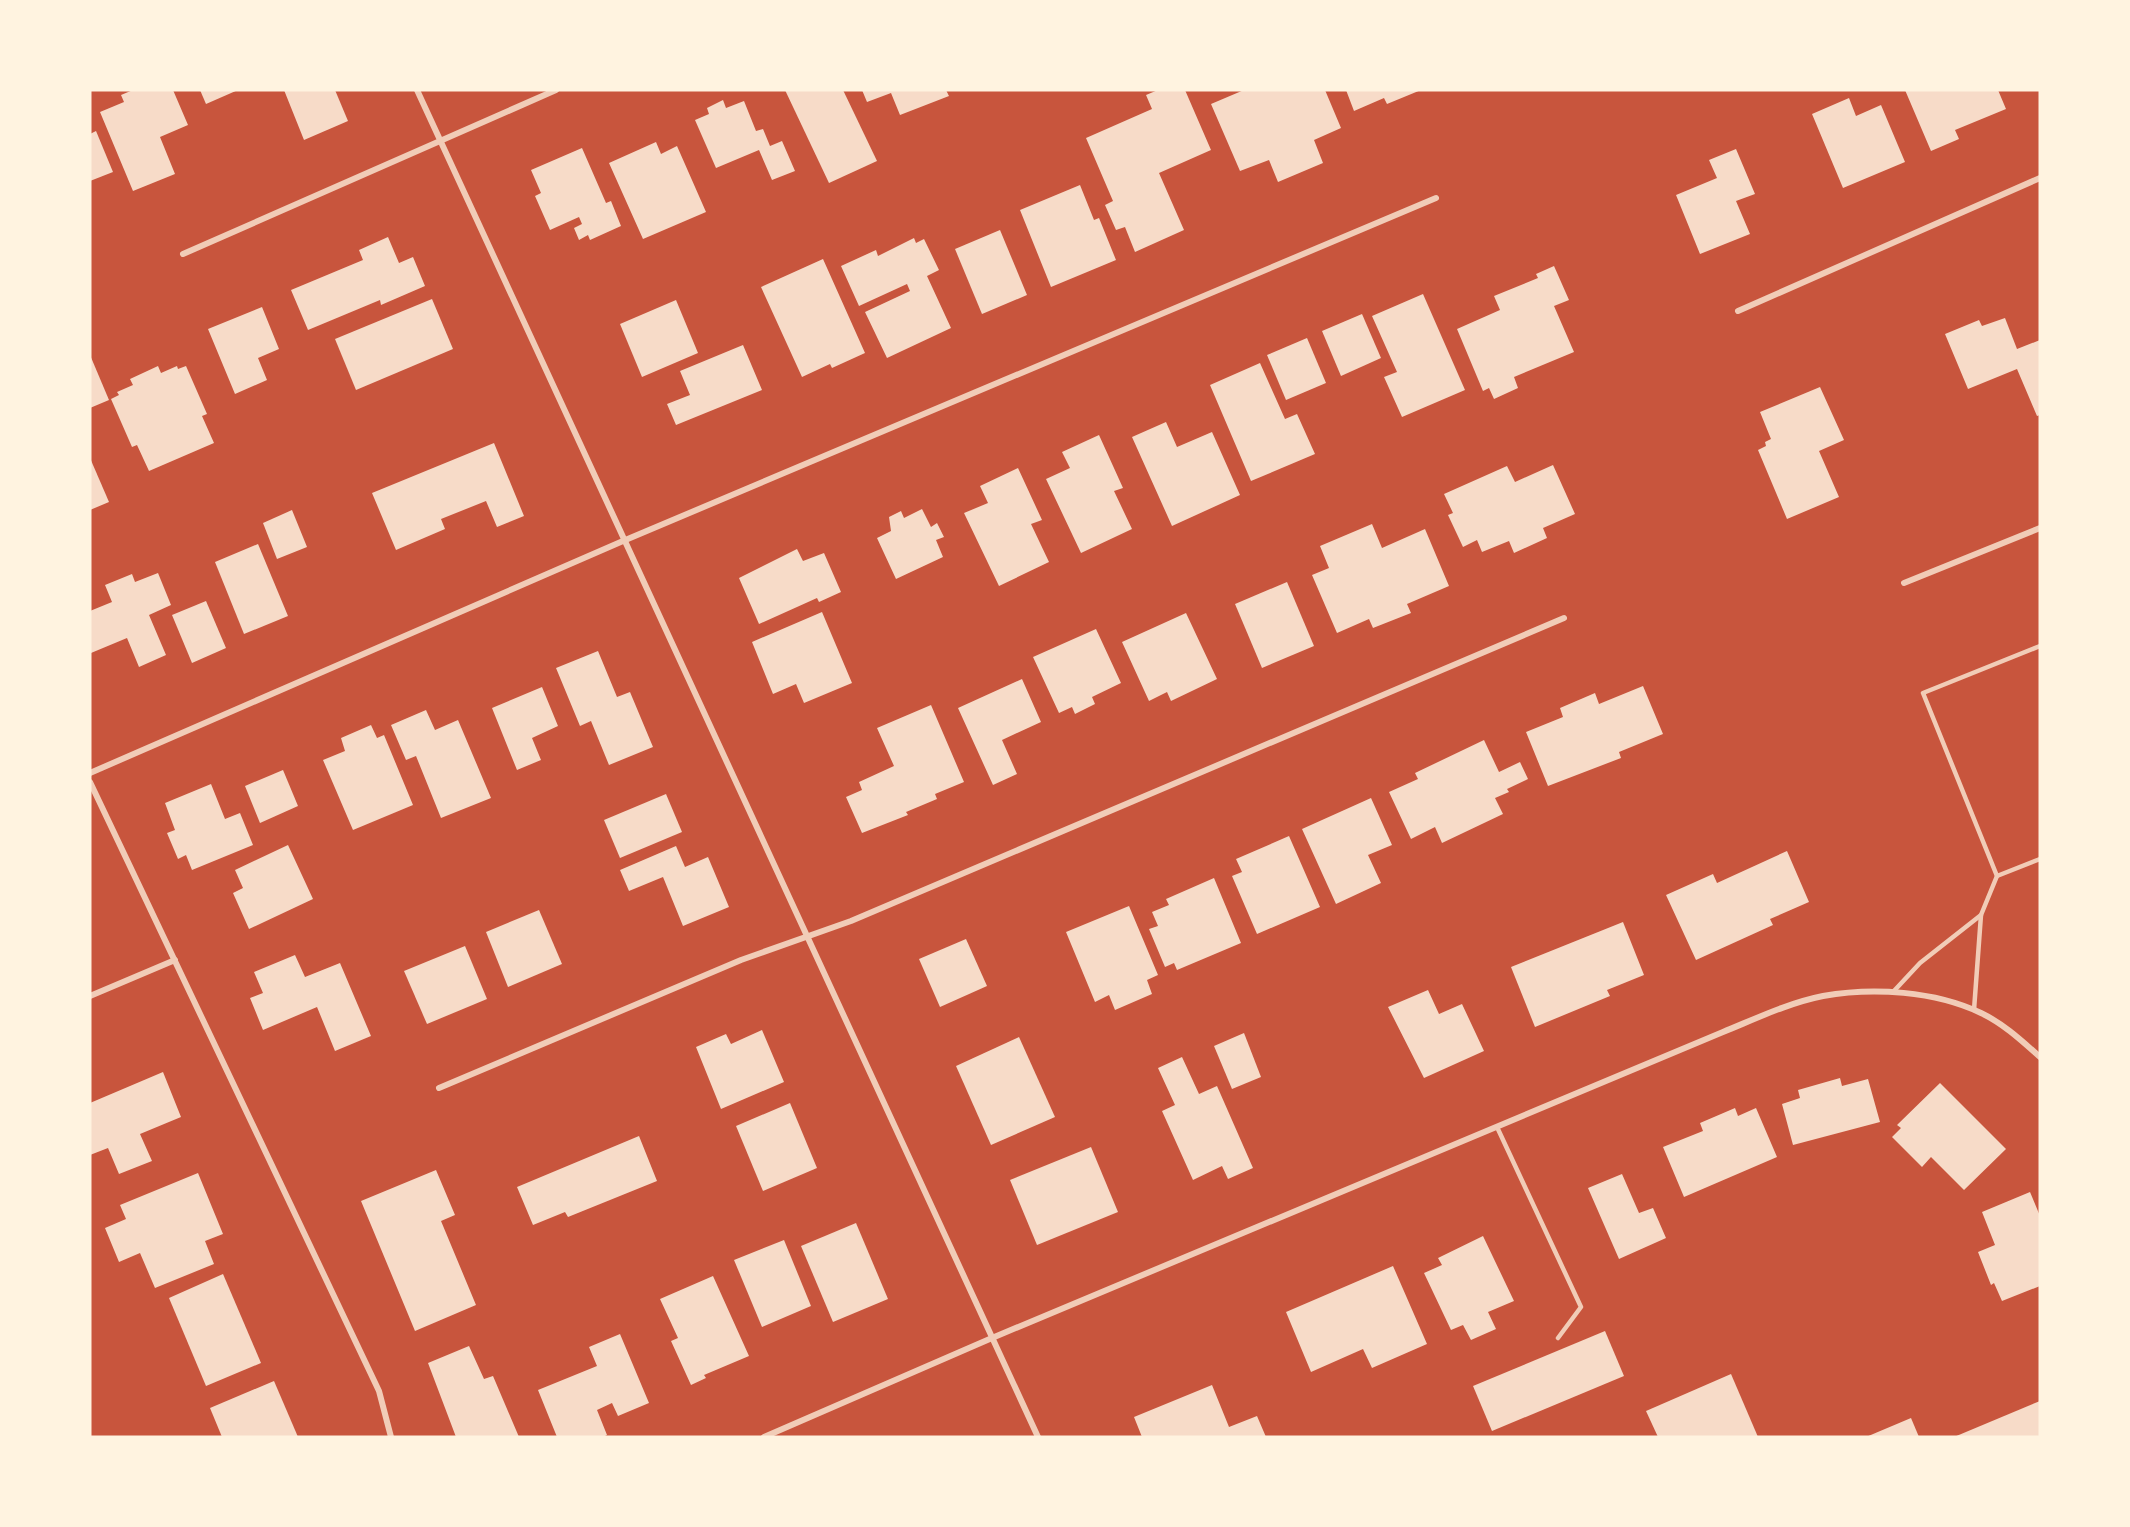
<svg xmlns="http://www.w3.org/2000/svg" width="2130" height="1527" font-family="'Noto Sans',sans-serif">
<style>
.building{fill:#f7dbc8}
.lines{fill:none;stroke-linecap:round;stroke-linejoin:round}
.service{stroke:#f1ccb7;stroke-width:4.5}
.minor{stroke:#f1ccb7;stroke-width:6}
</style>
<rect width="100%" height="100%" fill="#c8553d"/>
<g class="building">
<path d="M 133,90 L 173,90 L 188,125 L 160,137 L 175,174 L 133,191 L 100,112 L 124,102 L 121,95 Z"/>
<path d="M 200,90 L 238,90 L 206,104 Z"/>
<path d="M 284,90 L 335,90 L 348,121 L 304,140 Z"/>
<path d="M 785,90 L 843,90 L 877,161 L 829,183 Z"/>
<path d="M 862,90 L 946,90 L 949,96 L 900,115 L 891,93 L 867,102 Z"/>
<path d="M 1158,90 L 1185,90 L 1211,150 L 1159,173 L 1184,230 L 1135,252 L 1125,227 L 1116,230 L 1105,205 L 1113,201 L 1086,138 L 1152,109 L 1146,95 Z"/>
<path d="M 1244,90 L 1325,90 L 1341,128 L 1314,140 L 1323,163 L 1278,182 L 1269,160 L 1240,171 L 1211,104 Z"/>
<path d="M 1346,90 L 1421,90 L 1387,104 L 1384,98 L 1354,111 Z"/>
<path d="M 1905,90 L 1998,90 L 2006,109 L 1955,130 L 1959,139 L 1931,151 Z"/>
<path d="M 1849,98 L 1856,116 L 1881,105 L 1905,162 L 1843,188 L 1812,114 Z"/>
<path d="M 723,100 L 726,108 L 744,101 L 756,131 L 763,129 L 770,146 L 782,141 L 795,171 L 772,180 L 759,150 L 716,168 L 695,120 L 709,114 L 707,108 Z"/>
<path d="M 96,131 L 113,172 L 90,181 L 90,134 Z"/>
<path d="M 656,142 L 661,154 L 677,146 L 706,212 L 643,239 L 609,163 Z"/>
<path d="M 582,148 L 606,203 L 611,201 L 621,226 L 590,240 L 588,235 L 579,240 L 574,228 L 582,224 L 579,217 L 550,230 L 535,196 L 541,193 L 531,170 Z"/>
<path d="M 1736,149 L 1755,194 L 1736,201 L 1750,234 L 1700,254 L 1676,195 L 1717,178 L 1709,160 Z"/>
<path d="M 1080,185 L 1094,220 L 1099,218 L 1116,260 L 1051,287 L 1020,210 Z"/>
<path d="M 1000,230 L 1027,295 L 982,314 L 955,249 Z"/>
<path d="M 388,237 L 399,263 L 413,257 L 425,286 L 381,305 L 380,300 L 308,330 L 291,290 L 363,260 L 359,250 Z"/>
<path d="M 914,238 L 916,243 L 924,239 L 939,270 L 927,276 L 951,328 L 887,358 L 865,312 L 910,291 L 907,284 L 859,306 L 841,266 L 876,250 L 878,256 Z"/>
<path d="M 823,259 L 865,353 L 832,368 L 830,364 L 802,377 L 761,287 Z"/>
<path d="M 1554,266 L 1569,300 L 1554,306 L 1574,352 L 1514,377 L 1518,388 L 1494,399 L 1489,388 L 1483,391 L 1457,329 L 1500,310 L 1494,296 L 1538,278 L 1536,274 Z"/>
<path d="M 1423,294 L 1465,390 L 1402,417 L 1384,377 L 1397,372 L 1372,316 Z"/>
<path d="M 432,299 L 453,349 L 356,390 L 335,339 Z"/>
<path d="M 676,300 L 698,353 L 642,377 L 620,324 Z"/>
<path d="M 262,307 L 279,349 L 258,358 L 267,380 L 235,394 L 208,329 Z"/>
<path d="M 1362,314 L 1381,358 L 1341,376 L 1322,331 Z"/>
<path d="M 2005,318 L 2017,349 L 2040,340 L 2040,415 L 2037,416 L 2017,369 L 1968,389 L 1945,334 L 1979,320 L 1982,326 Z"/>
<path d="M 1307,338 L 1326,383 L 1286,400 L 1267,355 Z"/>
<path d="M 743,345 L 762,390 L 676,425 L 667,404 L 690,395 L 680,371 Z"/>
<path d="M 90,355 L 109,400 L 90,408 Z"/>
<path d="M 1260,363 L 1285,419 L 1297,414 L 1315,454 L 1251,481 L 1210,385 Z"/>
<path d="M 158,366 L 161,373 L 177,366 L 178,369 L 186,366 L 207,414 L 202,416 L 214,443 L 149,471 L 137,445 L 132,447 L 111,399 L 119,395 L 117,392 L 133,385 L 130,379 Z"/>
<path d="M 1820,387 L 1844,440 L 1819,451 L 1839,497 L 1787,519 L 1758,450 L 1766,446 L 1765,442 L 1771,439 L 1760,412 Z"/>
<path d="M 1166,422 L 1177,447 L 1212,432 L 1240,495 L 1172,526 L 1132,437 Z"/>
<path d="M 1099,435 L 1123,488 L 1114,491 L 1132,529 L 1081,553 L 1046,479 L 1070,468 L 1062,452 Z"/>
<path d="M 494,443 L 524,516 L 497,527 L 486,501 L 441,519 L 445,529 L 396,550 L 372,493 Z"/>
<path d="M 90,458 L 109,502 L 90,510 Z"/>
<path d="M 1553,465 L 1575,514 L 1543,528 L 1547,538 L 1514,553 L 1509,541 L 1482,552 L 1477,540 L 1463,547 L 1448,515 L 1453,513 L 1444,494 L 1507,466 L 1515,482 Z"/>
<path d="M 1018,468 L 1042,520 L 1031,524 L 1049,562 L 999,586 L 964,513 L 988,503 L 980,486 Z"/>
<path d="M 922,509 L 931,527 L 937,523 L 944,537 L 936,540 L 943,557 L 896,579 L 877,538 L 891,531 L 889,517 L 901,511 L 904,518 Z"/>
<path d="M 292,510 L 307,547 L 277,559 L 263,523 Z"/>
<path d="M 1372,524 L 1382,548 L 1425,529 L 1449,586 L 1407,604 L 1411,613 L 1373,628 L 1369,619 L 1337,633 L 1312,575 L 1329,568 L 1320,546 Z"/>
<path d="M 258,544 L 288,616 L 244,634 L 215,562 Z"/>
<path d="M 797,549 L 803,561 L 824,553 L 841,592 L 819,602 L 817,598 L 759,624 L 739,578 Z"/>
<path d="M 158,573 L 171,605 L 149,615 L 166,655 L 139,667 L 127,638 L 91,653 L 90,611 L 112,602 L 105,585 L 132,574 L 135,582 Z"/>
<path d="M 1287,582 L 1314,646 L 1262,668 L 1235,604 Z"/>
<path d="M 206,601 L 226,648 L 192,663 L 172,615 Z"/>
<path d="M 822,612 L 852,683 L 804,703 L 796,684 L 773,694 L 752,642 Z"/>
<path d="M 1186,613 L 1217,679 L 1171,701 L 1167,692 L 1149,701 L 1122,642 Z"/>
<path d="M 1096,629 L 1121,683 L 1092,697 L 1095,704 L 1075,714 L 1072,707 L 1059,713 L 1033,657 Z"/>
<path d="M 598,651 L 617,697 L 630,692 L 653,747 L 609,765 L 591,721 L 580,726 L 556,668 Z"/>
<path d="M 1022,679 L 1041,722 L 1002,740 L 1017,774 L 993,785 L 958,708 Z"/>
<path d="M 1643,686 L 1663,734 L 1619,752 L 1621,758 L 1548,786 L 1526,732 L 1563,717 L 1560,708 L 1595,693 L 1599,704 Z"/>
<path d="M 542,687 L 558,726 L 532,738 L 541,760 L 517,770 L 492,708 Z"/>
<path d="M 931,705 L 964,782 L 935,794 L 937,799 L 906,812 L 908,815 L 862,833 L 846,797 L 862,790 L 859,782 L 894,766 L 877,728 Z"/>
<path d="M 426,710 L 435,730 L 458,720 L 491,798 L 441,818 L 416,756 L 406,760 L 391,725 Z"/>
<path d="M 371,725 L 377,738 L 384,735 L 413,805 L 353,830 L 323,760 L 345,751 L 341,738 Z"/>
<path d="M 1484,740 L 1499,772 L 1520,762 L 1528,779 L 1507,789 L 1509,792 L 1495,798 L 1503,814 L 1442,843 L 1435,827 L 1411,839 L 1389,792 L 1418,779 L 1415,773 Z"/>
<path d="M 283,770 L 298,806 L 260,823 L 245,786 Z"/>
<path d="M 211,784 L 225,819 L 240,813 L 253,845 L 192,870 L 186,855 L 178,859 L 167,833 L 175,830 L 165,803 Z"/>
<path d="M 666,794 L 682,832 L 620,858 L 604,820 Z"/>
<path d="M 1371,798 L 1392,845 L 1368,855 L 1381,883 L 1336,904 L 1302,829 Z"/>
<path d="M 1289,836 L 1320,907 L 1257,934 L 1232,876 L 1242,872 L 1236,859 Z"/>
<path d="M 288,845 L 313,899 L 249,929 L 233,893 L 243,888 L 235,870 Z"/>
<path d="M 676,846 L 685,867 L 708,857 L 729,907 L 683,926 L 663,877 L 629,891 L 620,870 Z"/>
<path d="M 1787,851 L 1809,902 L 1770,919 L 1773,925 L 1696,960 L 1666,895 L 1713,874 L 1717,883 Z"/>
<path d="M 1214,878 L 1241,943 L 1177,970 L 1174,963 L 1165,967 L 1149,929 L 1158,926 L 1152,912 L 1169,905 L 1166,899 Z"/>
<path d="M 1129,906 L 1158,975 L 1147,980 L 1152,994 L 1115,1010 L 1109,995 L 1095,1002 L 1066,932 Z"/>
<path d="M 539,910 L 562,964 L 508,987 L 486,932 Z"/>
<path d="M 1623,922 L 1644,975 L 1607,990 L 1610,996 L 1535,1027 L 1511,967 Z"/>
<path d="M 966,939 L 987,986 L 940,1007 L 919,959 Z"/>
<path d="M 465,946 L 487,999 L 427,1024 L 404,971 Z"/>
<path d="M 295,955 L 305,977 L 340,963 L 371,1036 L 335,1051 L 317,1007 L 263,1030 L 250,998 L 263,993 L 254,972 Z"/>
<path d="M 1428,990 L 1439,1014 L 1462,1004 L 1484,1051 L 1424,1078 L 1388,1007 Z"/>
<path d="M 762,1030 L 784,1082 L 721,1109 L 696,1047 L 726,1034 L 731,1044 Z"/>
<path d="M 1244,1033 L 1261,1077 L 1232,1089 L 1214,1046 Z"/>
<path d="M 1019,1037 L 1055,1117 L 991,1145 L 956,1066 Z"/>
<path d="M 1182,1057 L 1199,1094 L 1217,1086 L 1253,1168 L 1228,1179 L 1222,1166 L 1193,1180 L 1162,1111 L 1175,1105 L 1158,1068 Z"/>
<path d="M 163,1072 L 181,1117 L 140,1134 L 152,1161 L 119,1174 L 108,1148 L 90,1155 L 90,1103 Z"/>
<path d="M 1840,1078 L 1842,1086 L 1868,1079 L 1880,1122 L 1793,1145 L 1782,1104 L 1800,1098 L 1798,1090 Z"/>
<path d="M 1940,1083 L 2006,1149 L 1964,1190 L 1931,1157 L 1922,1167 L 1892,1137 L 1901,1128 L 1897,1125 Z"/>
<path d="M 790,1103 L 817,1168 L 763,1191 L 736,1126 Z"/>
<path d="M 1735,1108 L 1738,1116 L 1756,1108 L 1777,1157 L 1684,1197 L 1663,1147 L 1703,1131 L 1700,1123 Z"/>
<path d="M 639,1136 L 657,1181 L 568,1217 L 565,1212 L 533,1225 L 517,1187 Z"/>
<path d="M 1091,1147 L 1118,1212 L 1037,1245 L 1010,1180 Z"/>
<path d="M 436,1170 L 455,1215 L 441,1221 L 476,1305 L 415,1331 L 361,1201 Z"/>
<path d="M 198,1173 L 223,1234 L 205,1241 L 214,1264 L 155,1288 L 140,1253 L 119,1262 L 105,1228 L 126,1219 L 120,1205 Z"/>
<path d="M 1622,1174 L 1639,1213 L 1653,1208 L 1666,1238 L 1619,1259 L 1588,1188 Z"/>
<path d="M 2030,1192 L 2040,1216 L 2040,1286 L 2002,1301 L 1994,1283 L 1991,1285 L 1978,1252 L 1995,1245 L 1982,1212 Z"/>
<path d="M 856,1223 L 888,1299 L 833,1322 L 801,1246 Z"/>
<path d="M 1483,1236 L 1514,1301 L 1488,1312 L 1496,1329 L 1471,1340 L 1463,1325 L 1451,1330 L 1424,1273 L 1442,1265 L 1438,1258 Z"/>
<path d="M 784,1240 L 811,1306 L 762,1327 L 734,1260 Z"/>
<path d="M 1393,1266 L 1427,1344 L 1372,1368 L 1363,1349 L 1311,1372 L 1286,1312 Z"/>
<path d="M 223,1274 L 261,1363 L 206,1386 L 169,1298 Z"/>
<path d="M 713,1276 L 749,1356 L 704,1375 L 706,1378 L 691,1385 L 671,1341 L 678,1338 L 660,1299 Z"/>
<path d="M 1605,1331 L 1624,1376 L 1492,1431 L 1473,1386 Z"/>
<path d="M 620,1334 L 649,1403 L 618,1416 L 612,1403 L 597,1410 L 607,1435 L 603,1437 L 557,1437 L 538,1390 L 597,1366 L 589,1347 Z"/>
<path d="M 469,1346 L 484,1379 L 493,1376 L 519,1437 L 456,1437 L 428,1363 Z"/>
<path d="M 1731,1374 L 1758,1437 L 1658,1437 L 1646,1411 Z"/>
<path d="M 274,1381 L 298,1437 L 222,1437 L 210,1408 Z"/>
<path d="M 1212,1385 L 1229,1427 L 1257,1416 L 1266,1437 L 1142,1437 L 1134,1417 Z"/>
<path d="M 2040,1401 L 2040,1437 L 1954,1437 Z"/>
<path d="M 1911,1418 L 1919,1437 L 1866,1437 Z"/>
</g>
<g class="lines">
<g class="service">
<path d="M 2040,646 L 1923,693 L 1997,876 L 2040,859"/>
<path d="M 1893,992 L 1920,963 L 1981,915"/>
<path d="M 1974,1010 L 1981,915 L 1997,876"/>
<path d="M 1497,1127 L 1581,1307 L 1558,1338"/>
</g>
<g class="minor">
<path d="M 417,90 L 1038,1437"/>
<path d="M 183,254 L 556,90"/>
<path d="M 1738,311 L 2040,178"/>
<path d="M 1904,583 L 2040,528"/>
<path d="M 90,773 L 623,541 L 1436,198"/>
<path d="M 90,782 L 379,1391 L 391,1437"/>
<path d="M 90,996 L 175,960"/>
<path d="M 439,1088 L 741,960 L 851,921 L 1564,618"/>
<path d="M 764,1437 L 992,1338 L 1723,1032 C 1755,1019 1788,1003 1823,996 C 1873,987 1935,991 1981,1013 C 2004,1024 2022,1041 2040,1057"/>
</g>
</g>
<rect width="2130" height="1527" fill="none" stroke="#fff3e0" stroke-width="183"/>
</svg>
